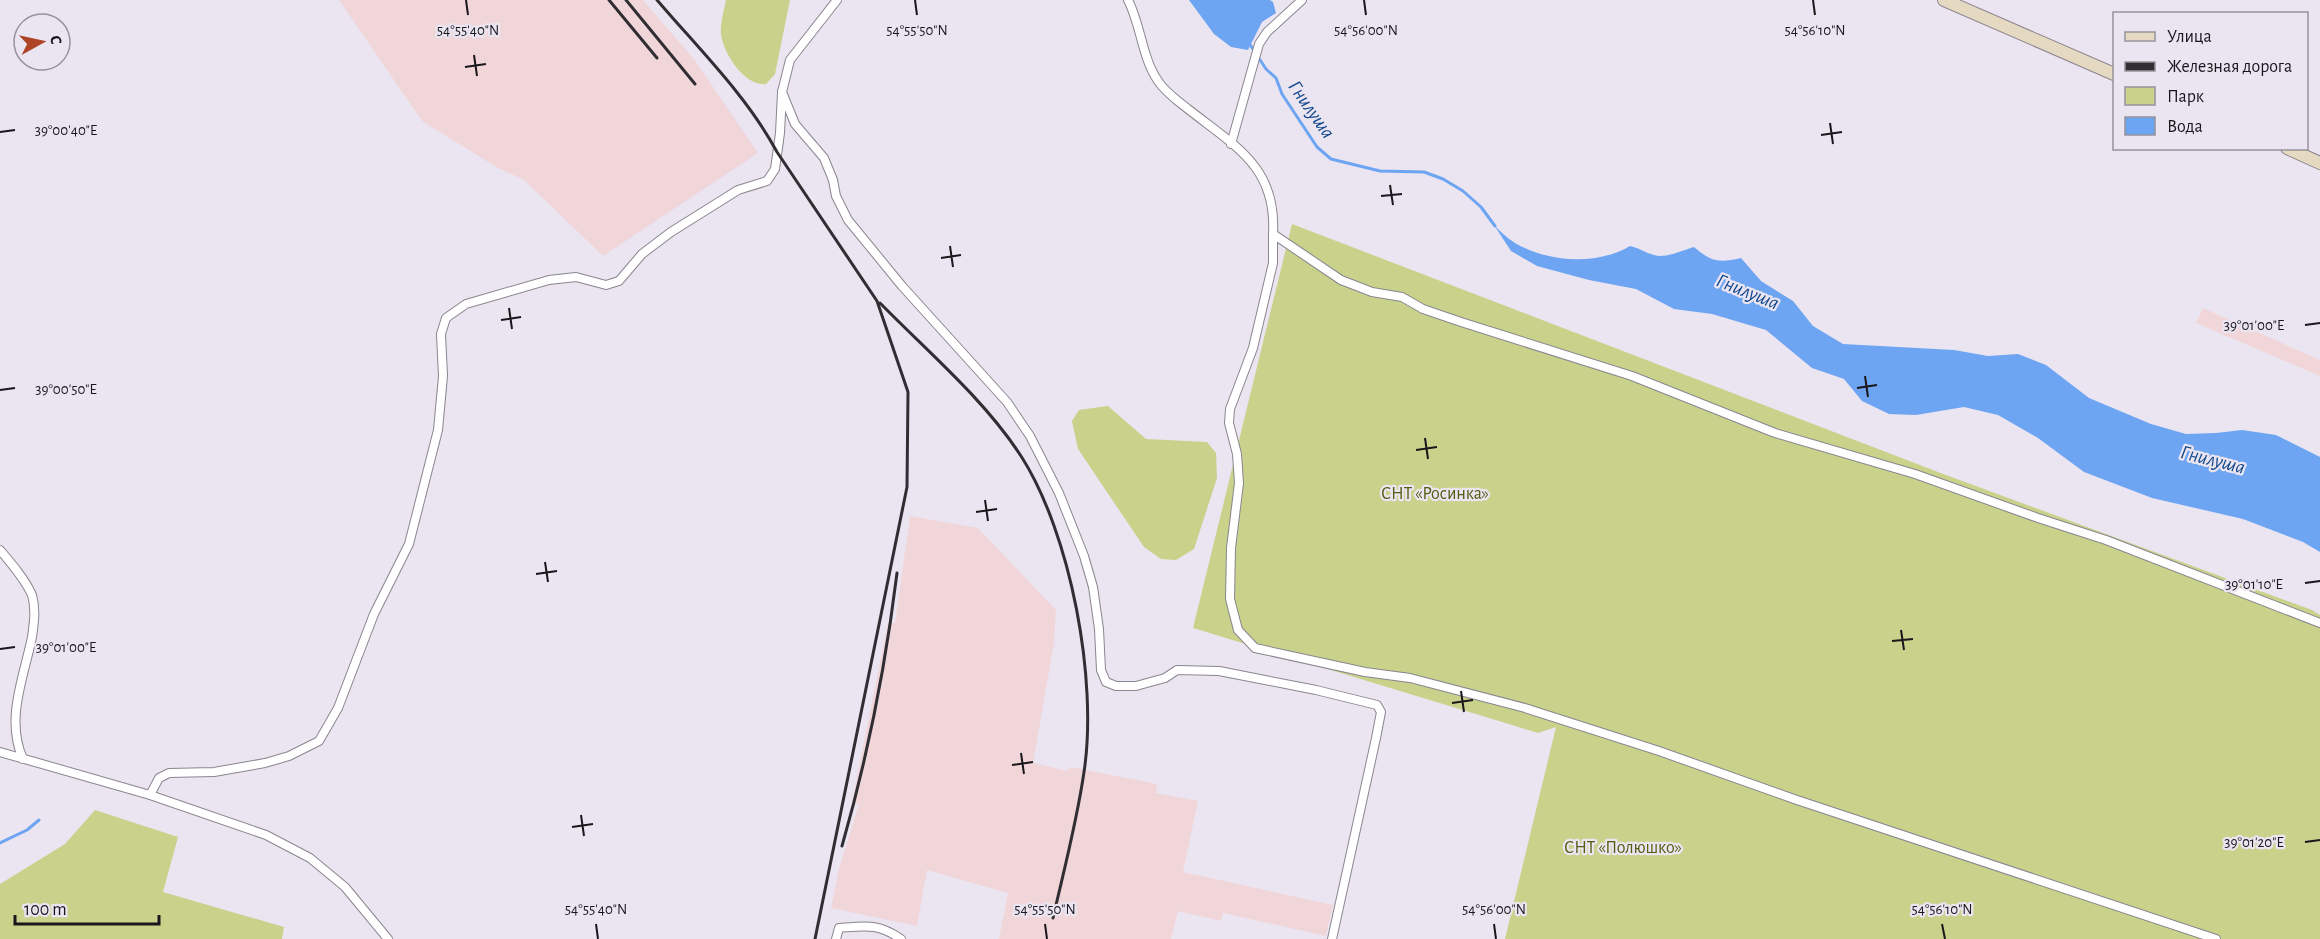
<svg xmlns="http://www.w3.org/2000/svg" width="2320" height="939" font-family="'Alegreya Sans',sans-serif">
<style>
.industrial{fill:#f1d6d9}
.green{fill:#c8d28b}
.water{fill:#6ea5f2}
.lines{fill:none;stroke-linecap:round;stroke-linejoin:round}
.stream{stroke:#6ea5f2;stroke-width:3}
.street-casing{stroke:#8a858f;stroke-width:10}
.secondary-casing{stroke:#8a858f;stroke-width:14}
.street{stroke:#fff;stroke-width:8}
.secondary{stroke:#e6d9c1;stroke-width:12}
.rail{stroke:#302e33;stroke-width:3}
.ticks{fill:none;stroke:#19171b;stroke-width:2}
.labels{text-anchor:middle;stroke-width:4.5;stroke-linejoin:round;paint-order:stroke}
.park-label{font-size:18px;fill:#555c11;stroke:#eae5f1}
.water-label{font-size:20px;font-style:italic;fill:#14498d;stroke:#eae5f1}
.ticks-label{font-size:15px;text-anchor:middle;fill:#19171b;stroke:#eae5f1;stroke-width:4.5;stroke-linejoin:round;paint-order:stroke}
</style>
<rect width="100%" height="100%" fill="#eae5f1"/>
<g class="industrial">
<path d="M 339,0 L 643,0 L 694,59 L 758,153 L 603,256 L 524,180 L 498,168 L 422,121 Z"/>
<path d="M 2203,308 L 2320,360 L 2320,376 L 2196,323 Z"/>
<path d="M 910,516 L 978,528 L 1056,610 L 1054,643 L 1033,763 L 1068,771 L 1069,767 L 1076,768 L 1157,784 L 1156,793 L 1198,801 L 1183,872 L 1333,905 L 1326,936 L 1223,913 L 1221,921 L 1178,911 L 1171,939 L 999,939 L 1008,893 L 927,870 L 917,926 L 831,908 L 839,869 L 859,804 L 852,802 L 888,623 L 895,623 Z"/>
</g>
<g class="green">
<path d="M 726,0 L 790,0 L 775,74 L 766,84 C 745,87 723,53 721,34 C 720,24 724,10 726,0 Z"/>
<path d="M 1292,224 L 1938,472 L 2312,610 L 2320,615 L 2320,939 L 1505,939 L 1556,727 L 1538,733 L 1193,628 Z"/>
<path d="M 1108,406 L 1146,439 L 1207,442 L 1216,453 L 1217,478 L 1194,549 L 1176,560 L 1161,559 L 1144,547 L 1078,449 L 1072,421 L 1079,410 Z"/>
<path d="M 95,810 L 178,837 L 163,892 L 284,927 L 282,939 L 0,939 L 0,884 L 65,844 Z"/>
</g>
<g class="water">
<path d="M 1189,0 L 1270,0 L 1273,2 L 1276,13 L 1262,22 L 1248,50 L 1231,47 L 1214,34 Z"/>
<path d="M 1494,225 C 1500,231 1507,238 1515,243 C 1548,262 1596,266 1630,246 C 1640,248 1645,253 1654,255 C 1665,259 1683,250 1694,247 C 1712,262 1718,263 1741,258 L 1761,281 L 1793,301 L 1813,326 L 1843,344 L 1954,350 L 1988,356 L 2018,354 L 2046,365 L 2089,398 L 2151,424 L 2186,434 L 2216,433 L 2242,430 L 2276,435 L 2320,457 L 2320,552 L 2303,542 L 2243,519 L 2152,498 L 2084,472 L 2038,438 L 1998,415 L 1964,407 L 1916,415 L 1889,414 L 1862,401 L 1844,379 L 1812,368 L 1766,330 L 1712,314 L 1674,309 L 1636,289 L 1589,280 L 1537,266 L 1511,251 Z"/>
</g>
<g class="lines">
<g class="stream">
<path d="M 1249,43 L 1266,69 L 1276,78 L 1282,94 L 1317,147 L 1331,159 L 1380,171 L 1424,172 L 1443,179 L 1463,191 L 1481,207 L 1495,226"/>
<path d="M 0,843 L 27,830 L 39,820"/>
</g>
<g class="street-casing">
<g id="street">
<path d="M 1128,0 C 1141,25 1142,58 1158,81 C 1166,93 1178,101 1188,109 C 1235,146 1277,167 1273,234 L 1341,280 L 1372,292 L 1402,297 L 1423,309 L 1461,322 L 1632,376 L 1775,433 L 1915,474 L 2038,518 L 2106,540 L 2320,623"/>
<path d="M 782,92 L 795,124 L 824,158 L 833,180 L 836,196 L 848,220 L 902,286 L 1007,402 L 1030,436 L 1059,493 L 1084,556 L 1093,587 L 1099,629 L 1101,670 L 1106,682 L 1116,686 L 1136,686 L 1165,678 L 1177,670 L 1219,671 L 1316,690 L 1377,705 L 1381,712 L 1376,738 L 1332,939"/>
<path d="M 1231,144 L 1259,44 L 1267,32 L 1302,0"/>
<path d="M 1273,234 L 1273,263 L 1253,348 L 1230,409 L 1229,423 L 1237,454 L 1239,483 L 1231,548 L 1230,599 L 1238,630 L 1255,648 L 1365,672 L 1410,678 L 1525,708 L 1659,751 L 1794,799 L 2216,939"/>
<path d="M 0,550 C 11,563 25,579 32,595 C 36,609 34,623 32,637 C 24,677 5,719 23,759"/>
<path d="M 0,752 L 150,795 L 266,835 L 310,858 L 345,887 L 388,939"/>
<path d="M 150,795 L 159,778 L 169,773 L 214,772 L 265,763 L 289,756 L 319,741 L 338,708 L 374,614 L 409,544 L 438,430 L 443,376 L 441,334 L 446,318 L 466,304 L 549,280 L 576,277 L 606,285 L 619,281 L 642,254 L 671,232 L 738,190 L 767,181 L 775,169 L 780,133 L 782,92 L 790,60 L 837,0"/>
<path d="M 836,939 L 839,928 C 866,926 878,923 901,939"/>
</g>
</g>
<g class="secondary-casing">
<g id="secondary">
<path d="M 1944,0 L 2114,74"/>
<path d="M 2287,148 L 2320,163"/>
</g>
</g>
<use href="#street" class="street"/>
<use href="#secondary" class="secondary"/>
<g class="rail">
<path d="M 609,0 L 657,58"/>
<path d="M 626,0 L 695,84"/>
<path d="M 657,0 C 698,48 747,96 777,152 L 877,301 L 908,392 L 907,487 L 815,939"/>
<path d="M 880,303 C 928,352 984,399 1021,456 C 1071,534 1098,681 1084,772 C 1077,821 1064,870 1053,918"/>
<path d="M 842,846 C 867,759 886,663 897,573"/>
</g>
</g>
<path class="ticks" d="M 466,0 L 468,15M 915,0 L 917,15M 1364,0 L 1366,15M 1813,0 L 1815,15M 474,55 L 477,76M 465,67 L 486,64M 1830,123 L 1833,144M 0,132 L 15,130M 1821,135 L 1842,132M 1390,185 L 1393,205M 1381,196 L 1402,194M 950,246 L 953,267M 941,258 L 961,255M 509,308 L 512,329M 501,320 L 521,317M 2305,325 L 2320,323M 1865,376 L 1868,397M 1857,388 L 1877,385M 0,390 L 15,388M 1425,438 L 1428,459M 1416,450 L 1437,447M 985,500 L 988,521M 976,512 L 997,509M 545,562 L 548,582M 536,574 L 557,571M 2305,583 L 2320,581M 1901,630 L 1904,650M 1892,641 L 1913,639M 0,649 L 15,647M 1461,691 L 1464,712M 1452,703 L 1473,700M 1021,753 L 1024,774M 1012,765 L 1033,762M 581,815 L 584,836M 572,827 L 593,824M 2305,842 L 2320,840M 596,924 L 598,939M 1045,924 L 1047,939M 1494,924 L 1496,939M 1942,924 L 1945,939"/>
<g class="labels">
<g class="park-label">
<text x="1435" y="499">СНТ «Росинка»</text>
<text x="1623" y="853">СНТ «Полюшко»</text>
</g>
<g class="water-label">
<text transform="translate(1312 109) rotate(55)" y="7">Гнилуша</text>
<text transform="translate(1748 291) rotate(22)" y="7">Гнилуша</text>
<text transform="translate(2213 459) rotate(14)" y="7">Гнилуша</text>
</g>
</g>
<g class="ticks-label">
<text x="468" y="35">54°55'40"N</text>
<text x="917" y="35">54°55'50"N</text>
<text x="1366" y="35">54°56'00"N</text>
<text x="1815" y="35">54°56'10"N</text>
<text x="66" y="135">39°00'40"E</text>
<text x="2254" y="330">39°01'00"E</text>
<text x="66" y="394">39°00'50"E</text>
<text x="2254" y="589">39°01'10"E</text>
<text x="66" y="652">39°01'00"E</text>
<text x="2254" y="847">39°01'20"E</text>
<text x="596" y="914">54°55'40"N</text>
<text x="1045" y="914">54°55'50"N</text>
<text x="1494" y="914">54°56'00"N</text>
<text x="1942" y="914">54°56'10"N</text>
</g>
<rect x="2113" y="12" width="195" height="138" fill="#eae5f1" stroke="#96939b" stroke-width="1.5"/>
<rect x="2125" y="32" width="30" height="9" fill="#e6d9c1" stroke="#96939b" stroke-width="1.5"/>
<text x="2167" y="42" font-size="18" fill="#19171b">Улица</text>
<rect x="2125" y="62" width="30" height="9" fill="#302e33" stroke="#96939b" stroke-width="1.5"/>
<text x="2167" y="72" font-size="18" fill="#19171b">Железная дорога</text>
<rect x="2125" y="87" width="30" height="18" fill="#c8d28b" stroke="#96939b" stroke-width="1.5"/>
<text x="2167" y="102" font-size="18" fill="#19171b">Парк</text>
<rect x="2125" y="117" width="30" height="18" fill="#6ea5f2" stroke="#96939b" stroke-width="1.5"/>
<text x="2167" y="132" font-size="18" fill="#19171b">Вода</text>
<g transform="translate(42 42) rotate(82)"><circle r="28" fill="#eae5f1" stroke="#96939b" stroke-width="1.5"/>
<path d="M0-4.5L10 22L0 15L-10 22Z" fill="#ad4426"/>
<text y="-9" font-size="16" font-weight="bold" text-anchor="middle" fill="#19171b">С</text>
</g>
<path d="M15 915v9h144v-9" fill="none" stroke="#19171b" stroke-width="3"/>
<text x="24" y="915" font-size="18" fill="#19171b" stroke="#eae5f1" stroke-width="4.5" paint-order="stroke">100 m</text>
</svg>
